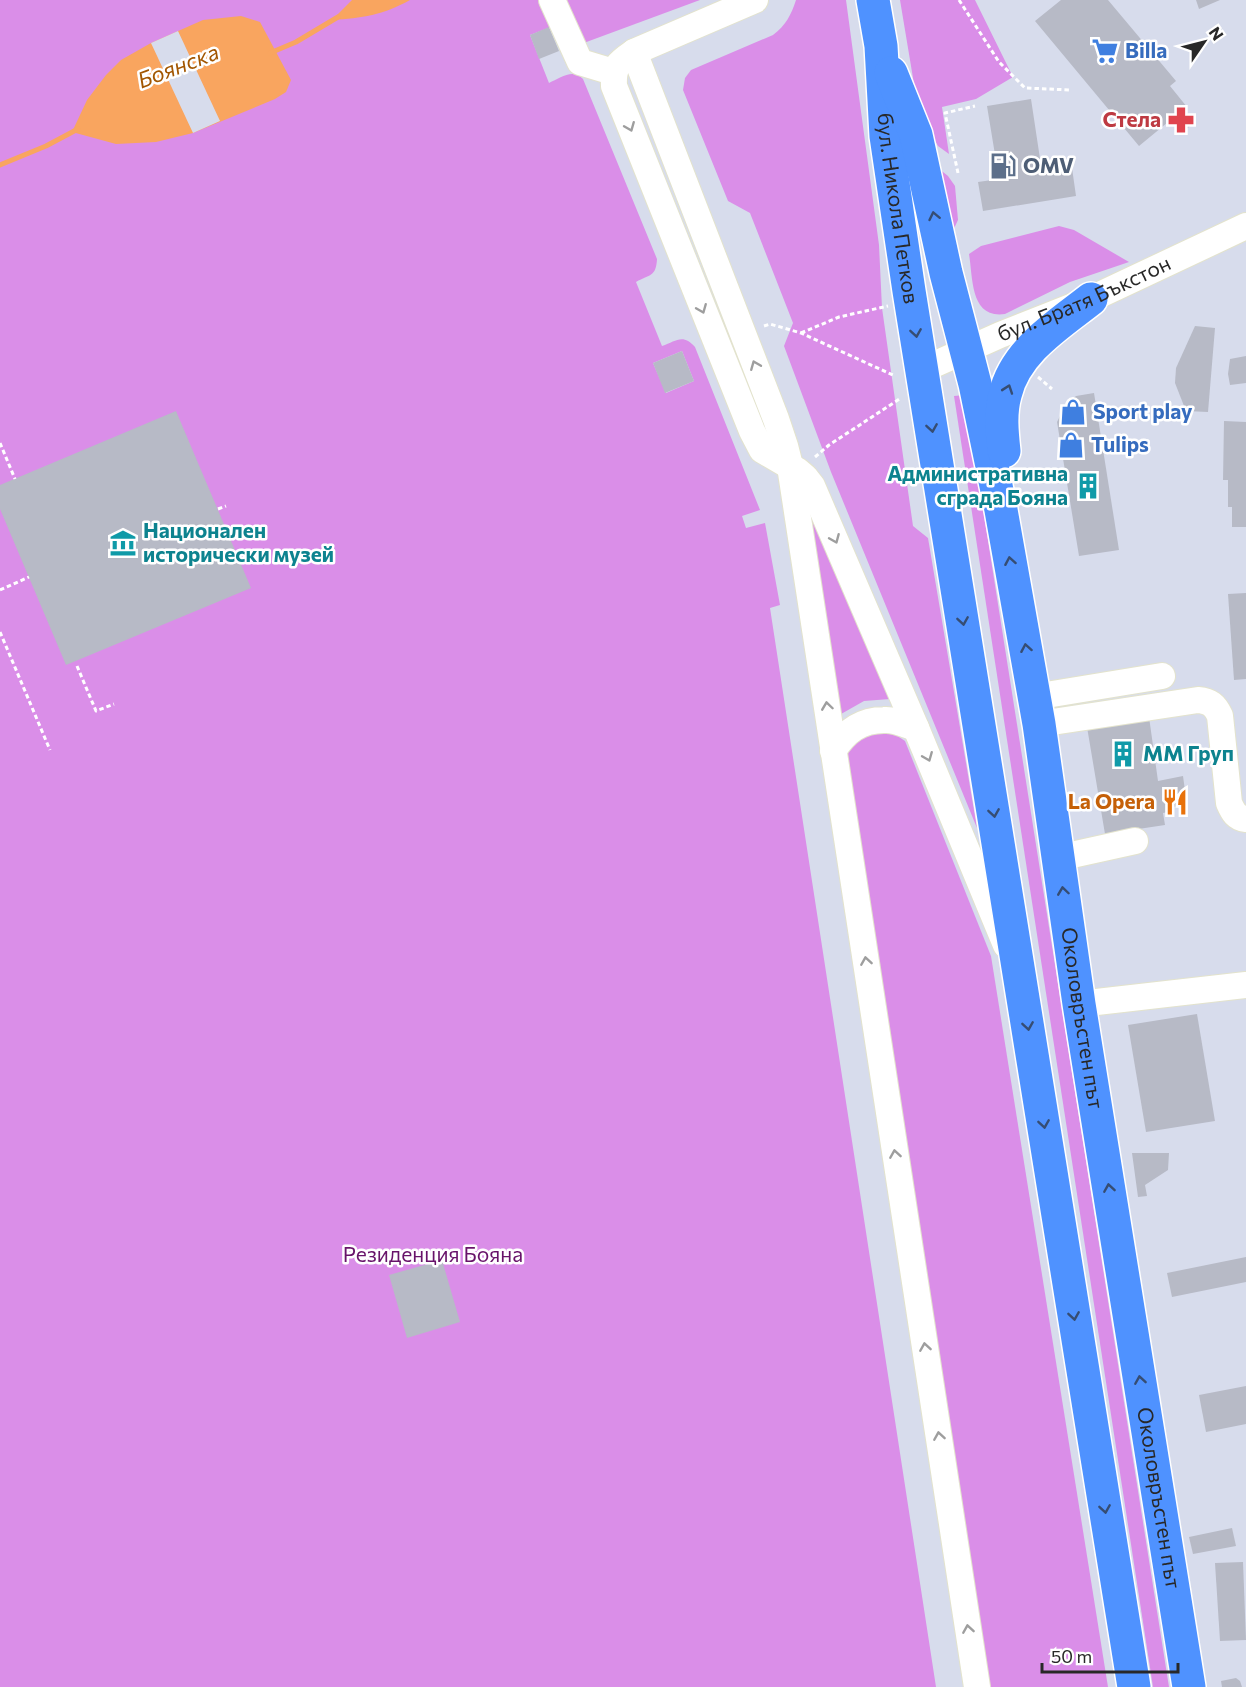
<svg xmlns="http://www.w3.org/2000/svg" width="1246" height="1687" font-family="Commissioner,sans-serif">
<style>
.green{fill:#da8ee8;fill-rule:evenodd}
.water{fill:#f9a55f}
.pier{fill:#d7dcec}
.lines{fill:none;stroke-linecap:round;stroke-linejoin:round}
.stream{stroke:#f9a55f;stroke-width:5}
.building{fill:#b7bac6}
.minor-casing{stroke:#e3e3cd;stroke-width:28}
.highway-casing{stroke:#fff;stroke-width:36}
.path{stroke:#fff;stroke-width:3;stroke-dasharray:4.5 3;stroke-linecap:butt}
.minor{stroke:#fff;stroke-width:26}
.highway{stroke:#4f92ff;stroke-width:33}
.oneway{stroke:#9e9e9e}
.oneway2{stroke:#364d73}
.labels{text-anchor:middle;stroke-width:5;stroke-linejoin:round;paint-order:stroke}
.shop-label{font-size:21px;font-weight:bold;fill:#366cbe;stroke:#fff;text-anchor:start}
.health-label{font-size:21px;font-weight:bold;fill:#be3a42;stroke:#fff;text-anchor:end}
.service-label{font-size:21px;font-weight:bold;fill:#4e5e75;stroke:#fff;text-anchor:start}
.street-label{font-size:21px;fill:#282828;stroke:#fff}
.culture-label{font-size:21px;font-weight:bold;fill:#0d838f;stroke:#fff;text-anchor:start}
.food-label{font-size:21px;font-weight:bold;fill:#c56008;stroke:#fff;text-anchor:end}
.park-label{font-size:21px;fill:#68136a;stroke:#fff}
.water-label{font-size:22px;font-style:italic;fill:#a25601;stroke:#fff}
</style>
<rect width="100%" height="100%" fill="#d7dcec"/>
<g class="green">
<path d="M 0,0 L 544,0 L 556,25 L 530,35 L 549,83 C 560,78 573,68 583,79 L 657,259 C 656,277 650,274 636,282 L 662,346 C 676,341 683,333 695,347 L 760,510 L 742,516 L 746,528 L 765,523 L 780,605 L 770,608 L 936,1687 L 0,1687 ZM 682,351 L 694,381 L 666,393 L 653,363 Z"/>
<path d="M 560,0 L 700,0 L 581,44 Z"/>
<path d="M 796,0 L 846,0 L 879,245 L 882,308 L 913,526 L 928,538 L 977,828 L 831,472 L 784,346 L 793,323 L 750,213 L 728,201 L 683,90 L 685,78 L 691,70 L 773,35 C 786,25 791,15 796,0 Z"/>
<path d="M 900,0 L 975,0 L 1013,77 L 976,99 L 942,107 L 949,154 L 938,146 L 931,133 L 915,90 Z"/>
<path d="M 928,160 L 948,176 L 955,186 L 958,220 L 949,239 Z"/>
<path d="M 1059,226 L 1074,230 L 1129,262 L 1070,282 L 1005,314 C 970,319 973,278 969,254 L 981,246 Z"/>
<path d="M 965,395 L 1169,1687 L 1153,1687 L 954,396 Z"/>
<path d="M 801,489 L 890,699 L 864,701 L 834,718 Z"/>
<path d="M 890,731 L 905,741 L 991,956 L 1108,1687 L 983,1687 L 843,747 L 857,733 Z"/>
</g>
<g class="water">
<path d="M 352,0 L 410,0 C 383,15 362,18 332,20 Z"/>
<path d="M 241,16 L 260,22 L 291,80 L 286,92 L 275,99 L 193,133 L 156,142 L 116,144 L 72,132 L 87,100 L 106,75 L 121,60 L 151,43 L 203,20 Z"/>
</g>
<path class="pier" d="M 178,31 L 220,121 L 193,133 L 151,43 Z"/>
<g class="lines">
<g class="stream">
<path d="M 270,53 L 296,42 L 338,17"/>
<path d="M 0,165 L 46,146 L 78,129"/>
</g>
</g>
<g class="building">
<path d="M 1061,0 L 1108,0 L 1176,81 L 1170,86 L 1187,107 L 1184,109 L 1195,122 L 1184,131 L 1173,118 L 1139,146 L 1035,21 Z"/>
<path d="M 1196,0 L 1220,0 L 1199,9 Z"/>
<path d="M 549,27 L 559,51 L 539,59 L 530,35 Z"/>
<path d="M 1031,99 L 1042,172 L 1072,168 L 1076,196 L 983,211 L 978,182 L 999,179 L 987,106 Z"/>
<path d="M 1195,326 L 1215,328 L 1208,412 L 1186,411 L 1175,383 L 1176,368 Z"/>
<path d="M 682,351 L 694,381 L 665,393 L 653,363 Z"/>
<path d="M 1246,356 L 1246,383 L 1230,385 L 1228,374 L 1230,359 Z"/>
<path d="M 1094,393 L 1119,550 L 1079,556 L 1057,422 L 1065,406 L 1076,396 Z"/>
<path d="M 176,411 L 251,588 L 66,665 L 0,509 L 0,485 Z"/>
<path d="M 1224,421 L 1246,422 L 1246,527 L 1232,527 L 1232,507 L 1228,507 L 1228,480 L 1223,480 Z"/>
<path d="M 1246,593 L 1246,679 L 1234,680 L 1228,594 Z"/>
<path d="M 1149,717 L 1158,781 L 1183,776 L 1187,805 L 1172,807 L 1173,811 L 1163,813 L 1165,825 L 1105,834 L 1087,727 Z"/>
<path d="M 1197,1014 L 1215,1121 L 1146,1132 L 1128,1025 Z"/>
<path d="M 1132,1153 L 1169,1153 L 1168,1170 L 1145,1185 L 1147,1196 L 1138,1197 Z"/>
<path d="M 1246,1257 L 1246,1282 L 1172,1297 L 1167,1273 Z"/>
<path d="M 442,1260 L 460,1322 L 407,1338 L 389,1275 Z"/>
<path d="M 1246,1386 L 1246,1424 L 1206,1432 L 1199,1395 Z"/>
<path d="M 1232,1528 L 1236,1546 L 1193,1554 L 1189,1537 Z"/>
<path d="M 1243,1562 L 1246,1640 L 1220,1641 L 1215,1563 Z"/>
<path d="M 1236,1678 L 1240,1681 L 1242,1687 L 1222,1687 L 1221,1681 Z"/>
</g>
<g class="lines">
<g class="minor-casing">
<g id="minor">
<path d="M 552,0 L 580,62 L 613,72"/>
<path d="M 755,0 L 634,52 C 618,63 613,66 614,86 L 752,431 L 762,450 L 798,471 L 805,477 L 812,486 L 916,728 L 1006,945"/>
<path d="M 634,52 L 776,419 L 785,446 L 790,466 L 977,1687"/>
<path id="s1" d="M 922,370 L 1000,335 L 1091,299 L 1246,226"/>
<path d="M 1034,697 L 1162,676"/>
<path d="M 1039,724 L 1198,700 C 1210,701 1215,705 1220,716 L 1229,803 C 1233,812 1236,818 1246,819"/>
<path d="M 833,751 C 845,732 860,720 884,720 C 894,719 906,725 916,728"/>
<path d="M 1058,858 L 1135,841"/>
<path d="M 1079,1004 L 1246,985"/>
</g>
</g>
<g class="highway-casing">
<g id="highway">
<path id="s2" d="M 873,0 L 881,46 L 886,136 L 909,291 L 1134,1687"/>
<path id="s3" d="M 891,73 L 916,135 L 946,273 L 975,384 L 1001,510 L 1039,724 L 1079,1004 L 1189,1687"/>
<path d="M 1004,451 C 1002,433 1000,413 1005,395 C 1015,351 1058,325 1091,299"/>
</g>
</g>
<g class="path">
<path d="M 959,0 L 999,62 L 1025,88 L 1071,90"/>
<path d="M 958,173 L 945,113 L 975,106"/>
<path d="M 764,326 L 770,324 L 801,333 L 895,376"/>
<path d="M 801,333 L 839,317 L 888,306"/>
<path d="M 1038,377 L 1052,389"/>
<path d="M 0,443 L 15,479"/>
<path d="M 815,457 L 829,445 L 901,398"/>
<path d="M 218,509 L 226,506"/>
<path d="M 0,590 L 29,577"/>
<path d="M 0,632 L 50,750"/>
<path d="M 77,666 L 96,711 L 114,704"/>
</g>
<use href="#minor" class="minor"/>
<use href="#highway" class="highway"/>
</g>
<defs><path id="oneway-chevron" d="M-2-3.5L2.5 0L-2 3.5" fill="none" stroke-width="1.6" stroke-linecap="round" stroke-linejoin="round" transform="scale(1.5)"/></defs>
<g class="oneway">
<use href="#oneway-chevron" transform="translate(630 127) rotate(68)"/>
<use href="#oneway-chevron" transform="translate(702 309) rotate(68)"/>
<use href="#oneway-chevron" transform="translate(755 365) rotate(-112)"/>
<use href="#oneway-chevron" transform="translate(835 539) rotate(67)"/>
<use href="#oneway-chevron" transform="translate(827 706) rotate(-98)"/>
<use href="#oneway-chevron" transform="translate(928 757) rotate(68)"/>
<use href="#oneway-chevron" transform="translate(866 961) rotate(-99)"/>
<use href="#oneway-chevron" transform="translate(895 1154) rotate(-99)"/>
<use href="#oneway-chevron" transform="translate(925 1347) rotate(-99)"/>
<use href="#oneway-chevron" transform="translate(939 1436) rotate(-99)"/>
<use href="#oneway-chevron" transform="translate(968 1629) rotate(-99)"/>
</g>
<g class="oneway2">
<use href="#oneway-chevron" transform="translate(934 216) rotate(-102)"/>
<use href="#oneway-chevron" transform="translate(916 333) rotate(81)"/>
<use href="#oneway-chevron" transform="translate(1008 389) rotate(-71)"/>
<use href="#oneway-chevron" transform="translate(932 428) rotate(81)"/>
<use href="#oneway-chevron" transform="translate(1010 561) rotate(-100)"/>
<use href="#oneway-chevron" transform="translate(963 621) rotate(81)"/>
<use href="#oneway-chevron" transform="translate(1026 648) rotate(-100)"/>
<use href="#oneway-chevron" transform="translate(994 813) rotate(81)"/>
<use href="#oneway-chevron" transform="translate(1063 891) rotate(-98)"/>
<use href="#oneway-chevron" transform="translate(1028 1026) rotate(81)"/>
<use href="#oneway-chevron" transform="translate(1044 1124) rotate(81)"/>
<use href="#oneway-chevron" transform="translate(1109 1188) rotate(-99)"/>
<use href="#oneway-chevron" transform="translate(1074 1316) rotate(81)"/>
<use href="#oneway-chevron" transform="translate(1140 1380) rotate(-99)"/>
<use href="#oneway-chevron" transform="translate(1105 1509) rotate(81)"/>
</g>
<defs>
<g id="supermarket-bare" transform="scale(2.07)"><path d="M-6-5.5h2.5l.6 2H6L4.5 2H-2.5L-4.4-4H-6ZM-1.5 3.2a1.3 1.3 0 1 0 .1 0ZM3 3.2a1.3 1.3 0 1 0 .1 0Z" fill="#3f7fe0" stroke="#fff" stroke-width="2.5" paint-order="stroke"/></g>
<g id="pharmacy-bare" transform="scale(2.07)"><path d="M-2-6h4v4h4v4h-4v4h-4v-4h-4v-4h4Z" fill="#e0444e" stroke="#fff" stroke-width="2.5" paint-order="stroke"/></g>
<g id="fuel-bare" transform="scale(2.07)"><path d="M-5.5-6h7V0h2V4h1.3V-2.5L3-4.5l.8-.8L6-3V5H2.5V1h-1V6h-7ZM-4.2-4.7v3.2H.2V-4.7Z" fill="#5c6f8a" stroke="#fff" stroke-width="2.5" paint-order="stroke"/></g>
<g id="shop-bare" transform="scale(2.07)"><path d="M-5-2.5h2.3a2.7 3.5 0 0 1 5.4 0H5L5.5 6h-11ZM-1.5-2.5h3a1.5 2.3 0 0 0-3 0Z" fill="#3f7fe0" stroke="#fff" stroke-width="2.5" paint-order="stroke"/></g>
<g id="building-bare" transform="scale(2.07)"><path d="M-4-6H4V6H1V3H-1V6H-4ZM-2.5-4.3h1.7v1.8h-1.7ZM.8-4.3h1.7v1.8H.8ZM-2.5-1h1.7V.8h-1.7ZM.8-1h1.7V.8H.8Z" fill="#0f9aa8" stroke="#fff" stroke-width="2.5" paint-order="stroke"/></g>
<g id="museum-bare" transform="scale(2.07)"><path d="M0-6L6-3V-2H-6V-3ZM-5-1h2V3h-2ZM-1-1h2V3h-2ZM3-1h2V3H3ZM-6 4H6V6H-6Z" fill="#0f9aa8" stroke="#fff" stroke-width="2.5" paint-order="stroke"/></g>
<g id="restaurant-bare" transform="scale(2.07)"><path d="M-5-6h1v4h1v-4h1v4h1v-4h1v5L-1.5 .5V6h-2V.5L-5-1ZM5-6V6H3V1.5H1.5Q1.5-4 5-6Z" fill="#e8710a" stroke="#fff" stroke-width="2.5" paint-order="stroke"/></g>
</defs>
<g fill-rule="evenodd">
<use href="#supermarket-bare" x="1105" y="51"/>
<use href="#pharmacy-bare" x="1181" y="120"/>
<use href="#fuel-bare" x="1003" y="166"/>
<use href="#shop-bare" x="1073" y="412"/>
<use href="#shop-bare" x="1071" y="445"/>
<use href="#building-bare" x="1088" y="486"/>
<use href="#museum-bare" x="123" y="543"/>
<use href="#building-bare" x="1123" y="754"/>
<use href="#restaurant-bare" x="1175" y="802"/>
</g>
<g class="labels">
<g class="shop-label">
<text x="1125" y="58">Billa</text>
<text x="1093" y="419">Sport play</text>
<text x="1091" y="452">Tulips</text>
</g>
<g class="health-label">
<text x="1161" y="127">Стела</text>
</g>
<g class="service-label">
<text x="1023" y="173">OMV</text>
</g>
<g class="street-label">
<text dy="7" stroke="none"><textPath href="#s2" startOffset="210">бул. Никола Петков</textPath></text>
<text dy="7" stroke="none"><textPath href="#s1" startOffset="177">бул. Братя Бъкстон</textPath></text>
<text dy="7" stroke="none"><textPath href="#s3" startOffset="966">Околовръстен път</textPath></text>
<text dy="7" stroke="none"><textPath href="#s3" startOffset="1452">Околовръстен път</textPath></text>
</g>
<g class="culture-label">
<text x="1068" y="481" text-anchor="end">Административна<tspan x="1068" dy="24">сграда Бояна</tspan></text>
<text x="143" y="538">Национален<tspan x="143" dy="24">исторически музей</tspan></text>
<text x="1143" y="761">ММ Груп</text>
</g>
<g class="food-label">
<text x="1155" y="809">La Opera</text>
</g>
<g class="park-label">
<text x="433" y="1262">Резиденция Бояна</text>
</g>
<g class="water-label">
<text transform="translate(178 66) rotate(-21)" y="8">Боянска</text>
</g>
</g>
<g transform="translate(1204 42) rotate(55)" stroke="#ffffff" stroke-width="4.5" paint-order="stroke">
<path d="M0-4.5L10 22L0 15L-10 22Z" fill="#282828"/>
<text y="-9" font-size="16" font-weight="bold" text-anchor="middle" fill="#282828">N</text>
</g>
<path d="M1042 1663v9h136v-9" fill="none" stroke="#282828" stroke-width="3"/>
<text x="1051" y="1663" font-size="18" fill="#282828" stroke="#ffffff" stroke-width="4.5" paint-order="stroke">50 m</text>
</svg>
